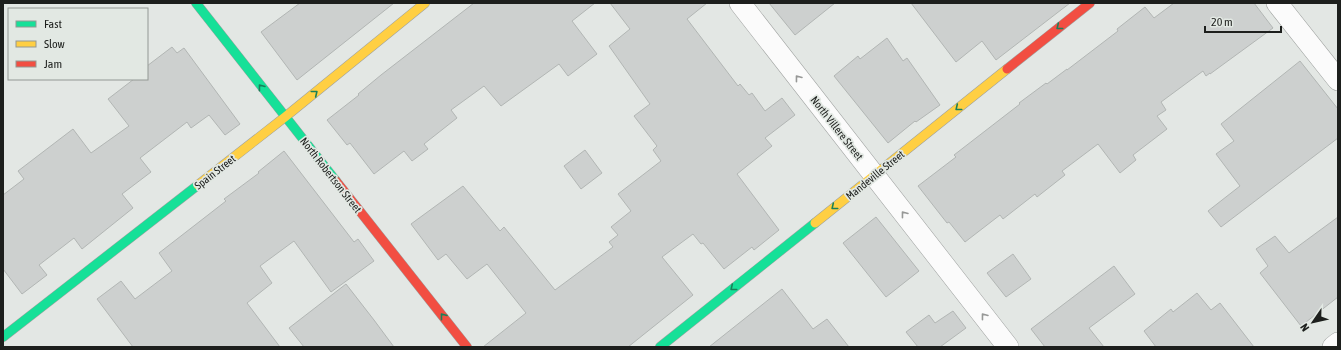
<svg xmlns="http://www.w3.org/2000/svg" width="1341" height="350" font-family="'Asap Condensed',sans-serif">
<style>
.building{fill:#cdd0cf;stroke:#b2b6b4}
.lines{fill:none;stroke-linecap:round;stroke-linejoin:round}
.street-casing{stroke:#9fa2a0;stroke-width:22}
.fast-casing{stroke:#9fa2a0;stroke-width:10}
.slow-casing{stroke:#9fa2a0;stroke-width:10}
.jam-casing{stroke:#9fa2a0;stroke-width:10}
.street{stroke:#fbfbfb;stroke-width:21}
.fast{stroke:#16e098;stroke-width:9}
.slow{stroke:#ffcf43;stroke-width:9}
.jam{stroke:#f24e42;stroke-width:9}
.oneway{stroke:#1a805a}
.oneway2{stroke:#979897}
.labels{text-anchor:middle;stroke-width:3.5;stroke-linejoin:round;paint-order:stroke}
.street-label{font-size:11px;fill:#1d1f1d;stroke:#e2e8e3}
</style>
<rect width="100%" height="100%" fill="#e3e7e4"/>
<g class="building">
<path d="M 300,3 L 394,3 L 297,80 L 261,32 Z"/>
<path d="M 474,3 L 595,3 L 572,21 L 597,54 L 568,76 L 559,64 L 501,106 L 484,86 L 451,110 L 457,118 L 424,144 L 428,149 L 412,161 L 404,151 L 374,174 L 350,143 L 347,145 L 327,120 L 359,95 L 358,94 L 381,75 Z"/>
<path d="M 610,3 L 707,3 L 687,19 L 738,86 L 740,84 L 749,95 L 752,93 L 765,111 L 782,98 L 795,115 L 765,138 L 772,146 L 737,174 L 779,230 L 754,250 L 752,247 L 724,269 L 703,243 L 701,244 L 693,234 L 662,257 L 693,295 L 628,347 L 483,347 L 526,313 L 487,264 L 467,279 L 446,254 L 438,260 L 411,224 L 463,186 L 500,231 L 504,227 L 555,290 L 613,247 L 609,242 L 618,235 L 611,227 L 631,211 L 618,194 L 661,161 L 653,150 L 657,146 L 634,116 L 650,104 L 609,46 L 630,29 Z"/>
<path d="M 769,3 L 835,3 L 795,35 Z"/>
<path d="M 911,3 L 1070,3 L 996,60 L 982,41 L 956,62 Z"/>
<path d="M 1174,3 L 1254,3 L 1273,28 L 1210,74 L 1210,73 L 1206,76 L 1203,71 L 1161,102 L 1166,110 L 1157,116 L 1167,129 L 1133,155 L 1136,160 L 1120,173 L 1098,144 L 1062,171 L 1065,175 L 1037,197 L 1035,194 L 1003,219 L 1000,215 L 965,242 L 949,222 L 947,223 L 918,186 L 956,157 L 954,155 L 1020,104 L 1019,103 L 1046,83 L 1047,84 L 1067,69 L 1067,70 L 1118,31 L 1117,29 L 1145,7 L 1154,18 Z"/>
<path d="M 887,38 L 903,61 L 907,58 L 940,105 L 916,122 L 915,121 L 888,143 L 834,76 L 858,56 L 860,59 Z"/>
<path d="M 172,47 L 177,53 L 184,48 L 240,124 L 225,135 L 209,115 L 191,128 L 187,122 L 140,158 L 151,172 L 122,194 L 133,208 L 82,249 L 74,238 L 39,265 L 47,275 L 22,294 L 3,269 L 3,195 L 24,179 L 18,171 L 73,129 L 91,153 L 129,126 L 108,99 L 134,79 L 147,79 L 147,66 Z"/>
<path d="M 1300,61 L 1338,109 L 1338,138 L 1221,227 L 1208,211 L 1240,186 L 1216,154 L 1234,141 L 1221,124 Z"/>
<path d="M 585,150 L 602,173 L 581,189 L 564,166 Z"/>
<path d="M 284,151 L 354,242 L 358,239 L 374,261 L 331,292 L 294,241 L 260,266 L 272,283 L 247,303 L 280,347 L 133,347 L 97,299 L 121,281 L 135,299 L 172,271 L 159,253 L 226,201 L 224,199 L 259,173 L 258,172 Z"/>
<path d="M 876,217 L 919,271 L 886,297 L 843,243 Z"/>
<path d="M 1338,217 L 1338,297 L 1301,326 L 1260,273 L 1268,266 L 1256,249 L 1275,236 L 1289,253 Z"/>
<path d="M 1013,254 L 1031,279 L 1006,297 L 987,273 Z"/>
<path d="M 1114,266 L 1135,294 L 1089,328 L 1104,347 L 1045,347 L 1031,329 Z"/>
<path d="M 346,284 L 374,320 L 394,347 L 304,347 L 289,328 Z"/>
<path d="M 782,289 L 813,329 L 827,319 L 849,347 L 709,347 Z"/>
<path d="M 1197,293 L 1211,310 L 1220,303 L 1254,347 L 1156,347 L 1144,331 L 1171,309 L 1173,312 Z"/>
<path d="M 953,311 L 966,328 L 940,347 L 918,347 L 906,332 L 929,315 L 935,323 Z"/>
</g>
<g class="lines">
<g class="street-casing">
<g id="street">
<path d="M 740,3 L 1008,347"/>
<path d="M 1277,3 L 1338,80"/>
<path d="M 1333,347 L 1338,343"/>
</g>
</g>
<g class="fast-casing">
<g id="fast">
<path d="M 196,3 L 336,181"/>
<path d="M 3,337 L 198,185"/>
<path d="M 660,347 L 815,223"/>
</g>
</g>
<g class="slow-casing">
<g id="slow">
<path d="M 198,185 L 285,117 L 425,3"/>
<path d="M 815,223 L 1007,69"/>
</g>
</g>
<g class="jam-casing">
<g id="jam">
<path d="M 1007,69 L 1090,3"/>
<path d="M 336,181 L 467,347"/>
</g>
</g>
<use href="#street" class="street"/>
<use href="#fast" class="fast"/>
<use href="#slow" class="slow"/>
<use href="#jam" class="jam"/>
</g>
<defs><path id="oneway-chevron" d="M-2-3.5L2.5 0L-2 3.5" fill="none" stroke-width="1.6" stroke-linecap="round" stroke-linejoin="round"/></defs>
<g class="oneway">
<use href="#oneway-chevron" transform="translate(1059 27) rotate(141)"/>
<use href="#oneway-chevron" transform="translate(261 87) rotate(-128)"/>
<use href="#oneway-chevron" transform="translate(315 93) rotate(-39)"/>
<use href="#oneway-chevron" transform="translate(958 108) rotate(141)"/>
<use href="#oneway-chevron" transform="translate(834 207) rotate(141)"/>
<use href="#oneway-chevron" transform="translate(733 288) rotate(141)"/>
<use href="#oneway-chevron" transform="translate(443 316) rotate(-128)"/>
</g>
<g class="oneway2">
<use href="#oneway-chevron" transform="translate(798 78) rotate(-128)"/>
<use href="#oneway-chevron" transform="translate(904 214) rotate(-128)"/>
<use href="#oneway-chevron" transform="translate(984 316) rotate(-128)"/>
</g>
<g class="labels">
<g class="street-label">
<text transform="translate(837 128) rotate(52)" y="4">North Villere Street</text>
<text transform="translate(215 172) rotate(-38)" y="4">Spain Street</text>
<text transform="translate(331 175) rotate(52)" y="4">North Robertson Street</text>
<text transform="translate(875 175) rotate(-39)" y="4">Mandeville Street</text>
</g>
</g>
<rect width="1341" height="350" fill="none" stroke="#1d1f1d" stroke-width="8"/>
<rect x="8" y="8" width="140" height="72" fill="#e2e8e3" stroke="#939894"/>
<rect x="16" y="21" width="20" height="6" fill="#16e098" stroke="#939894"/>
<text x="44" y="28" font-size="12" fill="#1d1f1d">Fast</text>
<rect x="16" y="41" width="20" height="6" fill="#ffcf43" stroke="#939894"/>
<text x="44" y="48" font-size="12" fill="#1d1f1d">Slow</text>
<rect x="16" y="61" width="20" height="6" fill="#f24e42" stroke="#939894"/>
<text x="44" y="68" font-size="12" fill="#1d1f1d">Jam</text>
<g transform="translate(1313 322) rotate(236)" stroke="#e2e8e3" stroke-width="3" paint-order="stroke">
<path d="M0-3L7 15L0 10L-7 15Z" fill="#1d1f1d"/>
<text y="-6" font-size="11" font-weight="bold" text-anchor="middle" fill="#1d1f1d">N</text>
</g>
<path d="M1205 26v6h76v-6" fill="none" stroke="#1d1f1d" stroke-width="2"/>
<text x="1211" y="26" font-size="12" fill="#1d1f1d" stroke="#e2e8e3" stroke-width="3" paint-order="stroke">20 m</text>
</svg>
